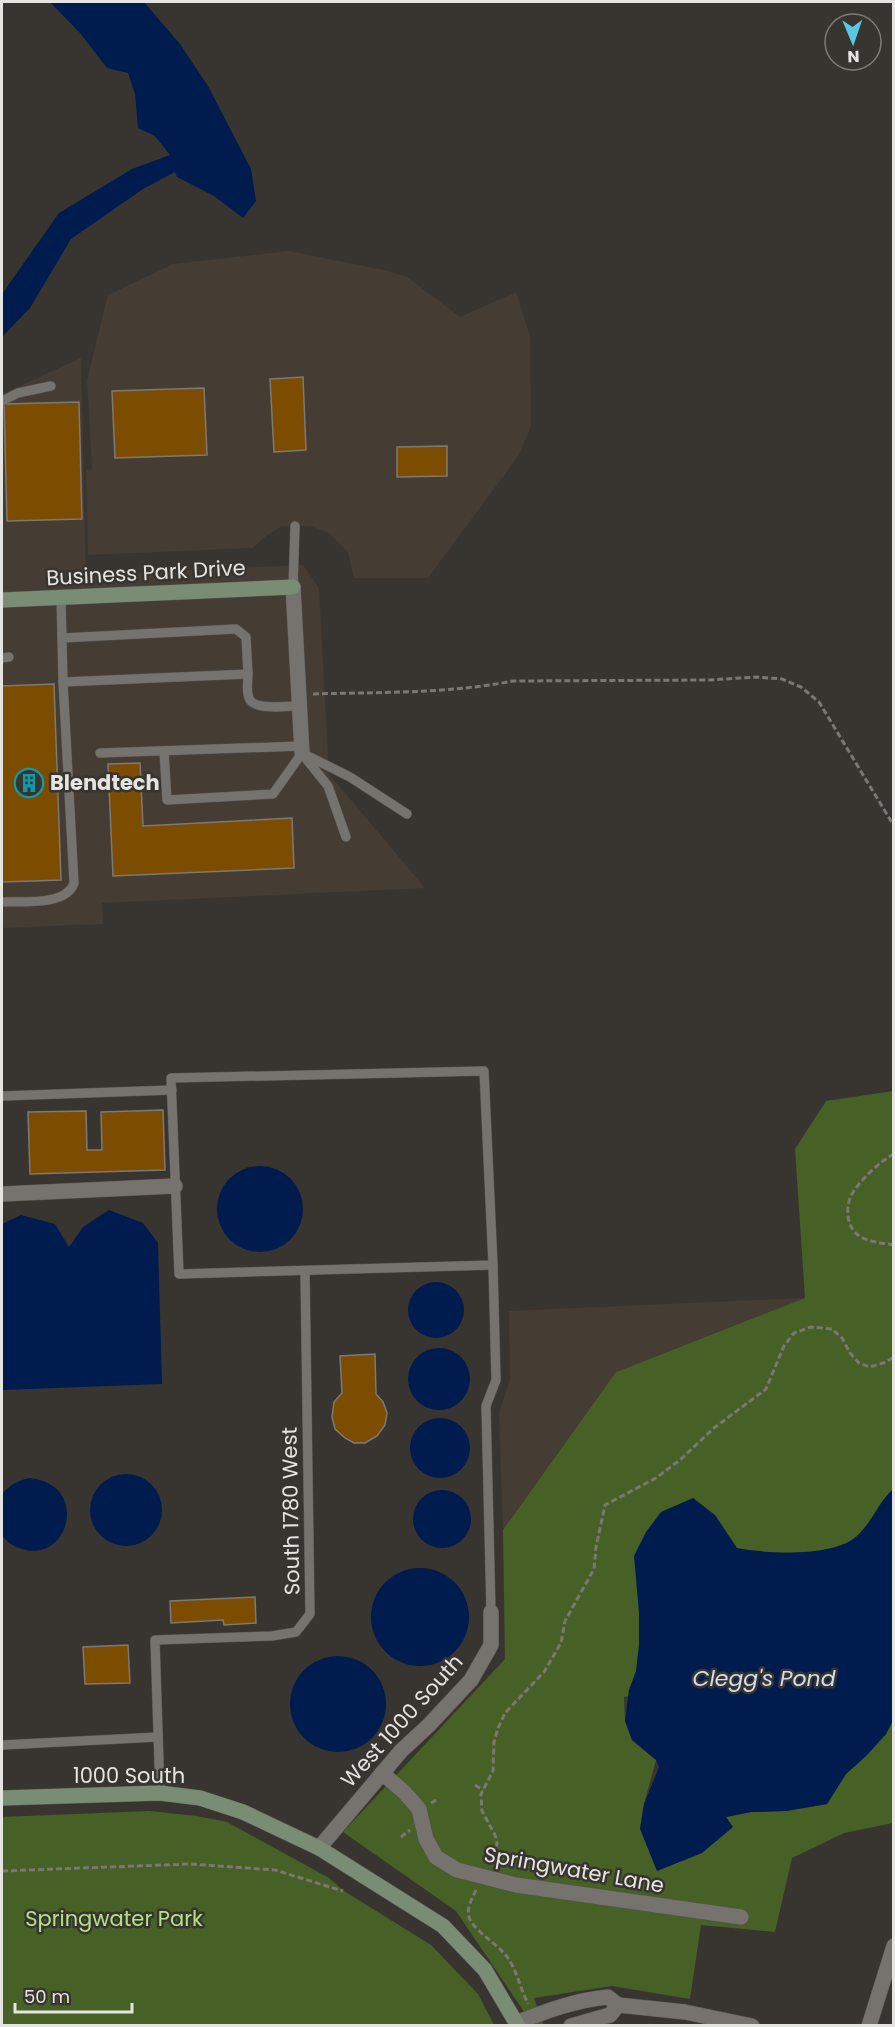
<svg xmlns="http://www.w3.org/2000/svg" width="895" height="2027" font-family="Poppins,sans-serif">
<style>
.built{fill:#453c34}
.green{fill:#466026}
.water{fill:#001b4d}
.building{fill:#7c4d01;stroke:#7d7975;stroke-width:1.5}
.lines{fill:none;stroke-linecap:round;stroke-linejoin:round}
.lane-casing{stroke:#575451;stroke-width:10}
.street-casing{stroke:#575451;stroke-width:16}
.secondary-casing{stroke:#575451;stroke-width:16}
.path{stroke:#7a7774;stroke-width:3;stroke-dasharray:6 3;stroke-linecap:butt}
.lane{stroke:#76726e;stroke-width:9}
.street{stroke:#76726e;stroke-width:15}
.secondary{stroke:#788d73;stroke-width:15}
.labels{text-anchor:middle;stroke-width:5;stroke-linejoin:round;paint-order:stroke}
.street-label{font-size:21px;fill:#e6e4e1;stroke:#383531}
.poi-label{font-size:21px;font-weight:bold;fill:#e6e4e1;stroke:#383531;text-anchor:start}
.park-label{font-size:21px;fill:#b4e184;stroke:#383531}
.water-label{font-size:22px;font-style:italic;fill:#d2ddee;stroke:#383531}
</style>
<rect width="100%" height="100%" fill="#383531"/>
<g class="built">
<path d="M 289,251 L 388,271 L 407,277 L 460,317 L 516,292 L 530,336 L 531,426 L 519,455 L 428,578 L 354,578 L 348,552 L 328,532 L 309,526 L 282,526 L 266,536 L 253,548 L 88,555 L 86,470 L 92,469 L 87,380 L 108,295 L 173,264 Z"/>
<path d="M 81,358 L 86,575 L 303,565 L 319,588 L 329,774 L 425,888 L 102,903 L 103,924 L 2,928 L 2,394 Z"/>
<path d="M 805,1298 L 616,1372 L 503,1530 L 499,1413 L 510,1380 L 509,1311 Z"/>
</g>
<g class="green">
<path d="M 893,1091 L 893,1641 L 624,1697 L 625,1721 L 632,1740 L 656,1760 L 644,1804 L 640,1829 L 726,1817 L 751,1812 L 786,1811 L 827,1804 L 846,1774 L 866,1756 L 886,1734 L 893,1719 L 893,1823 L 844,1833 L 792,1858 L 775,1932 L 701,1925 L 690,1999 L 612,1986 L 534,1998 L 544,2026 L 533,2025 L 456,1911 L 343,1832 L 505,1659 L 503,1530 L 616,1372 L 805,1298 L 795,1149 L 826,1101 Z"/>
<path d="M 149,1811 L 197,1816 L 227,1822 L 329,1878 L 344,1891 L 431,1945 L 478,1994 L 494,2025 L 2,2025 L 2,1817 Z"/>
</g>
<g class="water">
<path d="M 50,2 L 144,2 L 180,44 L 208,86 L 251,169 L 256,201 L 243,218 L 214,196 L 177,177 L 175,172 L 143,189 L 71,239 L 30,308 L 2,337 L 2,294 L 59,213 L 132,169 L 170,155 L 155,136 L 138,128 L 135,94 L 128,73 L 107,68 L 80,33 Z"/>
<circle cx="260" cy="1209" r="43"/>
<path d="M 109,1210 L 143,1223 L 158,1243 L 162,1384 L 2,1390 L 2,1224 L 21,1215 L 55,1224 L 69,1247 L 83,1227 Z"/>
<circle cx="436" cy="1310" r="28"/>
<circle cx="439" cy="1379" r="31"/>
<circle cx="440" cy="1448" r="30"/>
<circle cx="126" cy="1510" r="36"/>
<path d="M 29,1478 C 90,1483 70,1564 22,1549 C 15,1547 6,1542 3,1536 C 0,1528 1,1504 2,1494 C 10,1485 17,1481 29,1478 Z"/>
<path d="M 893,1489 L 894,1719 L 886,1734 L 866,1756 L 846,1774 L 827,1804 L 786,1811 L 751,1812 L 726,1817 L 733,1827 L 702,1853 L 657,1871 L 640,1829 L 644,1804 L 659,1767 L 656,1760 L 632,1740 L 625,1721 L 629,1690 L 636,1671 L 639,1645 L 639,1613 L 634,1556 L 646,1532 L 661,1512 L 693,1498 L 715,1515 L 737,1548 C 767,1554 837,1558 859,1534 C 873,1520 879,1502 893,1489 Z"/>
<circle cx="442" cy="1519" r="29"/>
<circle cx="420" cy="1617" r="49"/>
<circle cx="338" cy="1704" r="48"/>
</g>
<g class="building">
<path d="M 303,377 L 306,450 L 274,452 L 270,379 Z"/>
<path d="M 204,388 L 207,455 L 115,458 L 112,391 Z"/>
<path d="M 79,402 L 82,519 L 7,521 L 4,404 Z"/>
<path d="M 447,446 L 447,476 L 397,477 L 397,447 Z"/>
<path d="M 54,684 L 61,880 L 2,882 L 2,686 Z"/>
<path d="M 140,763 L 143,826 L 292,818 L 294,868 L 113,876 L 108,764 Z"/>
<path d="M 163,1110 L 165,1170 L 30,1174 L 28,1112 L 86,1111 L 87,1150 L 102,1150 L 101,1112 Z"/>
<path d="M 375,1354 L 376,1394 L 383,1402 L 387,1413 L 385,1425 L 377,1436 L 365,1443 L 354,1443 L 345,1438 L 335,1429 L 332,1417 L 334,1402 L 342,1393 L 340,1356 Z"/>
<path d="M 255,1597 L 256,1623 L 224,1625 L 223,1620 L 171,1623 L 170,1601 Z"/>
<path d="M 128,1645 L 130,1683 L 85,1684 L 83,1647 Z"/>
</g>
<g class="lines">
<g class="lane-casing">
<g id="lane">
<path d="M 2,401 L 18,393 L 51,386"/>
<path d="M 293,587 L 295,526"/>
<path d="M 61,597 L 63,682 L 248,674 L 246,637 L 236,629 L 62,638"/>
<path d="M 2,658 L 9,657"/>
<path d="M 248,674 C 248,681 246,691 249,698 C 253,711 288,706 299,706"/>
<path d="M 164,751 L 167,800 L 273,794 L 302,753"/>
<path d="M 100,753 L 301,746"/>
<path d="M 302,753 L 350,777 L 407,814"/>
<path d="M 303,755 L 328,786 L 346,837"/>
<path d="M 2,902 C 22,901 67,906 74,883 L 63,682"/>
<path d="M 484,1071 L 493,1265 L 179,1274 L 171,1078 Z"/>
<path d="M 2,1096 L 172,1090"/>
<path d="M 491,1612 L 486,1406 L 496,1380 L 493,1265"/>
<path d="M 2,1745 L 158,1737"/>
<path d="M 160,1793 L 155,1640 L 272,1636 L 296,1632 L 310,1614 L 305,1271"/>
</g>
</g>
<g class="street-casing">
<g id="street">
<path d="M 293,587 L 302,753"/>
<path d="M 2,1194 L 175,1186"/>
<path d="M 382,1773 L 404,1792 L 419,1809 L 426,1839 L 436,1857 L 457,1870 L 516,1885 L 741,1917"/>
<path d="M 319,1848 L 401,1751 L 429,1725 L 471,1680 L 491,1645 L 491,1612"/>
<path d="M 618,2005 L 685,2012 L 752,2026"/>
<path d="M 516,2023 C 546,2011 576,2000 608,1997 L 618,2005 L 610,2015 L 571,2026"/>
<path d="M 869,2026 L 894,1946"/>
</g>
</g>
<g class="secondary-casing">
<g id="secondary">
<path d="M 2,600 L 293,587"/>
<path d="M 2,1798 L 160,1793 L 200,1798 L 243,1812 L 319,1848 L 443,1926 L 485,1970 L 518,2026"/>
</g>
</g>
<g class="path">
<path d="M 313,694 C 379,692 447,694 513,681 L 709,680 L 757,677 L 782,679 L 801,687 L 819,702 L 894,826"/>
<path d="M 894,1154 C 881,1160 857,1183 851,1196 C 845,1208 847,1227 858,1235 C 866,1242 883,1243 894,1245"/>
<path d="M 475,1785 L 483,1790"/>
<path d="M 431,1803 L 438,1799"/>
<path d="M 401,1837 L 410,1830"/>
<path d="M 489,1863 L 496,1851 L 497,1843 L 495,1835 L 482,1811 L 481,1794 L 493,1771 L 494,1742 L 498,1728 L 505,1713 L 544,1672 L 561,1643 L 565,1621 L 594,1569 L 596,1547 L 605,1505 L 656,1478 L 680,1460 L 714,1428 L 766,1389 L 784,1346 L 794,1333 L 811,1327 L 832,1329 L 842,1338 L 850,1353 L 859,1363 L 870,1367 L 886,1362 L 894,1357"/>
<path d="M 2,1871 L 190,1864 L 275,1870 L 343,1891"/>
<path d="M 476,1890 C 473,1897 466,1908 469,1917 C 471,1927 493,1942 501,1950 C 516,1964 519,1986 528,2004"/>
</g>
<use href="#lane" class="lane"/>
<use href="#street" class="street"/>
<use href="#secondary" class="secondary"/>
</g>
<defs>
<g id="building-ring" transform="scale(1.5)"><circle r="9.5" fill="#383531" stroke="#0f9aa8" stroke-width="1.5"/><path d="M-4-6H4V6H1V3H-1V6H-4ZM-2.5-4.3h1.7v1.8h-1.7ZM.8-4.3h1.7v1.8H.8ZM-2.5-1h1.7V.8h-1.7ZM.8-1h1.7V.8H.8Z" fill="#0f9aa8"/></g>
</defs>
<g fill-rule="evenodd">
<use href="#building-ring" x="29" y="783"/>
</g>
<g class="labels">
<g class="street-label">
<text transform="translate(146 573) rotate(-3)" y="7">Business Park Drive</text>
<text transform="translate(291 1511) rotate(-91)" y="7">South 1780 West</text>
<text transform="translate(402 1721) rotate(-48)" y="7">West 1000 South</text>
<text x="129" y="1783">1000 South</text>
<text transform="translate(574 1870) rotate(10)" y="7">Springwater Lane</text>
</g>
<g class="poi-label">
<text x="50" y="790">Blendtech</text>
</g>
<g class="park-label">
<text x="114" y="1926">Springwater Park</text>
</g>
<g class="water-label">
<text x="764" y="1686">Clegg's Pond</text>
</g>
</g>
<rect width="895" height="2027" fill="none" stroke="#e6e4e1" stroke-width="6"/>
<g transform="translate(853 42) rotate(178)"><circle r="28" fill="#383531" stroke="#7e7b77" stroke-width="1.5"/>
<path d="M0-4.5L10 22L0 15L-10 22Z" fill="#59c8e5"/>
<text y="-9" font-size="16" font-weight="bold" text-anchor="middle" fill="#e6e4e1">N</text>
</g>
<path d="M15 2003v9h117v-9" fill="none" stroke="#e6e4e1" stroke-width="3"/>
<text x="24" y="2003" font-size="18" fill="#e6e4e1" stroke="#383531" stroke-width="4.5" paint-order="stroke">50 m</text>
</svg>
